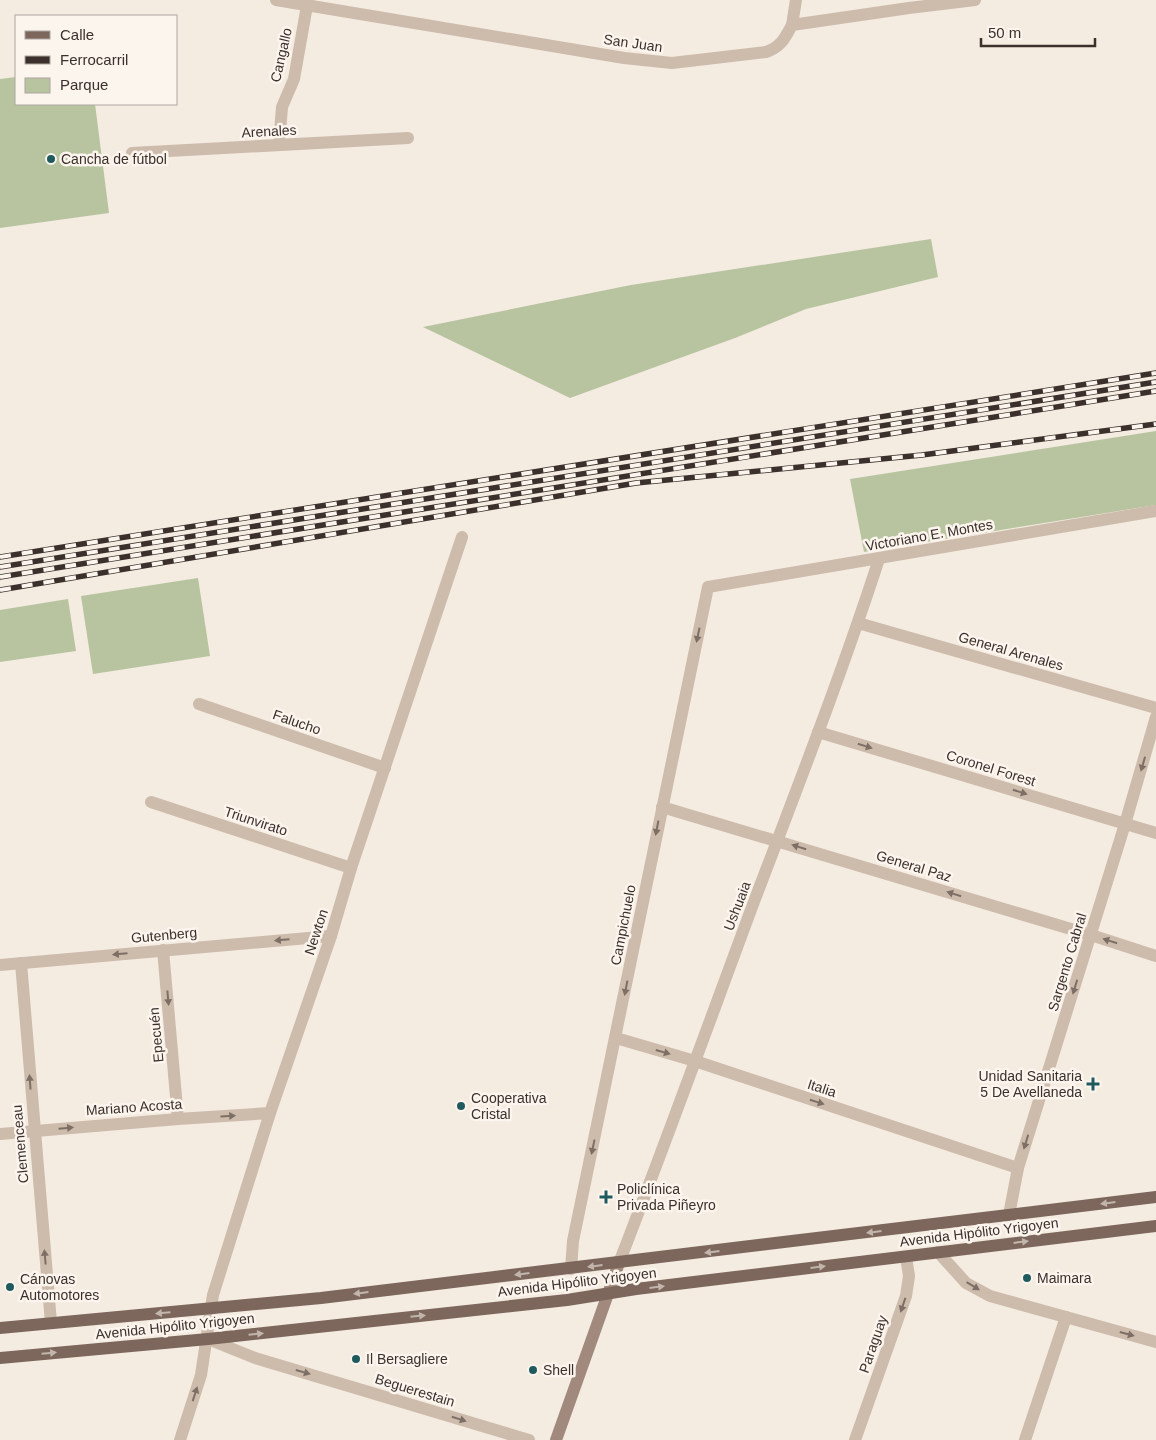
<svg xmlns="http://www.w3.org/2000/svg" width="1156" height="1440" font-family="Arial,sans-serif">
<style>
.green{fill:#b8c4a0}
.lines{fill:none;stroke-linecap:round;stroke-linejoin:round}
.street{stroke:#cdbbac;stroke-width:12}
.secondary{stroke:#a18a7d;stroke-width:12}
.primary{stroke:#7d675c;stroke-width:12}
.rail-casing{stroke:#3b302b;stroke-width:5.5}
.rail{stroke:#fbf5ee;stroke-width:4;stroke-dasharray:11;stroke-linecap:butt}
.oneway{fill:#7d6f65}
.oneway2{fill:#c2b5ac}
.poi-dot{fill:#1f5a5e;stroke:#fbf5ee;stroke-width:2}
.labels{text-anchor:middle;stroke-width:5;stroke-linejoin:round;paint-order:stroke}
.street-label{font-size:14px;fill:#3b302b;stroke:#fbf5ee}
.poi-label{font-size:14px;fill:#3b302b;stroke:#fbf5ee;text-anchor:start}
</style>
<rect width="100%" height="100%" fill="#f4ebe1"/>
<g class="green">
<path d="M 16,77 L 16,104 L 95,104 L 109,213 L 0,228 L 0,79 Z"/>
<path d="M 931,239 L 938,277 L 806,309 L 735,338 L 570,398 L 423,327 L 631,285 Z"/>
<path d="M 1156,431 L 1156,505 L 864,552 L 850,479 Z"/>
<path d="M 198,578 L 210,656 L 93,674 L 81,596 Z"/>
<path d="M 68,599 L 76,651 L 0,662 L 0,610 Z"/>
</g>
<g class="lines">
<g class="street">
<path d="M 276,0 L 624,58 L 672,63 L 766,52 C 781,47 785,38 792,25 L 909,8 L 975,0"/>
<path d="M 792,25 L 796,0"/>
<path d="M 279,145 L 282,107 L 294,79 L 308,0"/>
<path d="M 132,153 L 408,138"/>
<path d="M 858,623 L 1156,708"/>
<path d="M 199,704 L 385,768"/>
<path d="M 818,732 L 1156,833"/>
<path d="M 151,802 L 351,868"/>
<path d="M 662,807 L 1091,935 L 1156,956"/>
<path d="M 163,950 L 178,1119"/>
<path d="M 21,963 L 51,1323"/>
<path d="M 0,965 L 331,936"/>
<path d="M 616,1038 L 695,1061 L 1018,1168"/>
<path d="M 0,1134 L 178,1119 L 270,1113"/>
<path d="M 1009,1215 L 1018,1168 L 1125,824 L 1156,717"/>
<path d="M 938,1252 L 966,1283 L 990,1296 L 1156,1342"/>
<path d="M 619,1263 C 666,1142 710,1020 755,899 C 798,786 842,673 879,559"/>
<path d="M 571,1269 L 573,1241 L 708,587 L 1156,511"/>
<path d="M 208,1339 L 255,1358 L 529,1440"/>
<path d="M 180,1440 L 201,1375 L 213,1295 L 270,1113 L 331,936 L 351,868 L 462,537"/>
<path d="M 855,1440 L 906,1296 L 909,1276 L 906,1257"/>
<path d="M 1025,1440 L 1066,1317"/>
</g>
<path class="secondary" d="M 556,1440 L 619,1263"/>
<g class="primary">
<path d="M 0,1328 L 321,1298 L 1156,1197"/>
<path d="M 0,1358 L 208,1339 L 567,1300 L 636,1289 L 1156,1226"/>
</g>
<g class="rail-casing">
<g id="rail">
<path d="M 0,557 L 1156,373"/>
<path d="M 0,567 L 1156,382"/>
<path d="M 0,577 L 1156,391"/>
<path d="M 0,590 L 636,483 L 922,455 L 1156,424"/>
</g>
</g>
<use href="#rail" class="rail"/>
</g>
<defs><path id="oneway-solid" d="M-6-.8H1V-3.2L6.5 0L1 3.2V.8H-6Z" transform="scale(1.25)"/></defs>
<g class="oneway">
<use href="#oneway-solid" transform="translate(698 635) rotate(102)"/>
<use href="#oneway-solid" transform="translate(865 746) rotate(17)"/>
<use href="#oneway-solid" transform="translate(1143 764) rotate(106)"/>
<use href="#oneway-solid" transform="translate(1020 792) rotate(17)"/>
<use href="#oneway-solid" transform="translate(657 828) rotate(101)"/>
<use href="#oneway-solid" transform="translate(799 847) rotate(-163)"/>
<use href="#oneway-solid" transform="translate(954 894) rotate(-163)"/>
<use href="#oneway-solid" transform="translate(282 940) rotate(175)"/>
<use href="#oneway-solid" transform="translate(1110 941) rotate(-162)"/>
<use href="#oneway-solid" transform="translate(120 954) rotate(175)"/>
<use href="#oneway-solid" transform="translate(1075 987) rotate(107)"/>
<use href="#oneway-solid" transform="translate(626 988) rotate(101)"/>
<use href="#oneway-solid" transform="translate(168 998) rotate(85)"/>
<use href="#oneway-solid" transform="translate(663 1052) rotate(16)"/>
<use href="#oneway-solid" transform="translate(30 1082) rotate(-94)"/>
<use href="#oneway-solid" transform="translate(817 1102) rotate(18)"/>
<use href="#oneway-solid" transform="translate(228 1116) rotate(-3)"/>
<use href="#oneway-solid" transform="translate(66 1128) rotate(-5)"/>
<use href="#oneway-solid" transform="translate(1026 1142) rotate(107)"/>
<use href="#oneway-solid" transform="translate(593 1147) rotate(102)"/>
<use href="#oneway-solid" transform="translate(45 1257) rotate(-95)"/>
<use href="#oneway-solid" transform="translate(973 1286) rotate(31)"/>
<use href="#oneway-solid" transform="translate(903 1305) rotate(109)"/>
<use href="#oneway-solid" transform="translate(1127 1334) rotate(15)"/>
<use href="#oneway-solid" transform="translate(303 1372) rotate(16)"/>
<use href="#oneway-solid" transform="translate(195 1394) rotate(-72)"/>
<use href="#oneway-solid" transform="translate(459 1419) rotate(17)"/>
</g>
<g class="oneway2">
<use href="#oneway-solid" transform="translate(1108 1203) rotate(173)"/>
<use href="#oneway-solid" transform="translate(874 1232) rotate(173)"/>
<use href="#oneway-solid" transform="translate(1021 1242) rotate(-7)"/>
<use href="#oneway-solid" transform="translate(712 1252) rotate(173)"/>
<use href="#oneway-solid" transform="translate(595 1266) rotate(173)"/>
<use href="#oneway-solid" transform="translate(818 1267) rotate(-7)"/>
<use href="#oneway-solid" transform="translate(522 1274) rotate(173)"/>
<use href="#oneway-solid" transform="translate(657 1287) rotate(-7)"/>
<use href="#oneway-solid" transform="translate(361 1293) rotate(173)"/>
<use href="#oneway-solid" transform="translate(163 1313) rotate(175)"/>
<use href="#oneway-solid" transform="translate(418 1316) rotate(-6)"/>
<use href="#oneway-solid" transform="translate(256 1334) rotate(-6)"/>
<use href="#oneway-solid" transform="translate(49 1353) rotate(-5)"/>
</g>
<g class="poi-dot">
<circle cx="51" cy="159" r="5"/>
<path d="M1090.5 1076.5h5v5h5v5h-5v5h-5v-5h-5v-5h5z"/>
<circle cx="461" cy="1106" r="5"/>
<path d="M603.5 1189.5h5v5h5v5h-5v5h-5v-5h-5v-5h5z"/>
<circle cx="1027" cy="1278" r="5"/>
<circle cx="10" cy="1287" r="5"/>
<circle cx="356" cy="1359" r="5"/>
<circle cx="533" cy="1370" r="5"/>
</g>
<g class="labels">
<g class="street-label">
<text transform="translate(633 43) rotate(8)" y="5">San Juan</text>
<text transform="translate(281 55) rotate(-77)" y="5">Cangallo</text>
<text transform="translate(269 131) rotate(-3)" y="5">Arenales</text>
<text transform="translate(929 535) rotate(-10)" y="5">Victoriano E. Montes</text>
<text transform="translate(1011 651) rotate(16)" y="5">General Arenales</text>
<text transform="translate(297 722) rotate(19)" y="5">Falucho</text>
<text transform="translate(991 768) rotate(17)" y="5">Coronel Forest</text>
<text transform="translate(256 821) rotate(18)" y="5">Triunvirato</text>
<text transform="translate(914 866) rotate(17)" y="5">General Paz</text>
<text transform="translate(737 906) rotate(-69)" y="5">Ushuaia</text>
<text transform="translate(623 925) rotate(-79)" y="5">Campichuelo</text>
<text transform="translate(316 932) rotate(-72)" y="5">Newton</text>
<text transform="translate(164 935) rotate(-5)" y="5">Gutenberg</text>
<text transform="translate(1067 962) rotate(-73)" y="5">Sargento Cabral</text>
<text transform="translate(156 1035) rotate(-95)" y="5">Epecuén</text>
<text transform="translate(822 1088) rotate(18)" y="5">Italia</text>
<text transform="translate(134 1107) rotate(-4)" y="5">Mariano Acosta</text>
<text transform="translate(20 1144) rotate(-95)" y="5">Clemenceau</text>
<text transform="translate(979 1232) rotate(-7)" y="5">Avenida Hipólito Yrigoyen</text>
<text transform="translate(577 1282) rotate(-7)" y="5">Avenida Hipólito Yrigoyen</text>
<text transform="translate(175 1326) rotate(-6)" y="5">Avenida Hipólito Yrigoyen</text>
<text transform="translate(873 1344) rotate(-71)" y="5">Paraguay</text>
<text transform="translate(415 1390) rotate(17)" y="5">Beguerestain</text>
</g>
<g class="poi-label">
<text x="61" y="164">Cancha de fútbol</text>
<text x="1082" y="1081" text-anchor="end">Unidad Sanitaria<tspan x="1082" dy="16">5 De Avellaneda</tspan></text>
<text x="471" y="1103">Cooperativa<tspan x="471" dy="16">Cristal</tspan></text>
<text x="617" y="1194">Policlínica<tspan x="617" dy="16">Privada Piñeyro</tspan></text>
<text x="1037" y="1283">Maimara</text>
<text x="20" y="1284">Cánovas<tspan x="20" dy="16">Automotores</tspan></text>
<text x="366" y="1364">Il Bersagliere</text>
<text x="543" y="1375">Shell</text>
</g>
</g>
<rect x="15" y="15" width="162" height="90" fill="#fbf5ee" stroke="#aea6a0"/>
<rect x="25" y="31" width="25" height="8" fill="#7d675c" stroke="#aea6a0"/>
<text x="60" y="40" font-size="15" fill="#3b302b">Calle</text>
<rect x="25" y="56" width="25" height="8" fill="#3b302b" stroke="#aea6a0"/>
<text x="60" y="65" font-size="15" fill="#3b302b">Ferrocarril</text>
<rect x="25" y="78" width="25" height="15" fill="#b8c4a0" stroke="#aea6a0"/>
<text x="60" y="90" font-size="15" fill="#3b302b">Parque</text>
<path d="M981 38v8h114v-8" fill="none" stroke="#3b302b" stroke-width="2.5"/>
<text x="988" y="38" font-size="15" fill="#3b302b" stroke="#fbf5ee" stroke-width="4" paint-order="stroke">50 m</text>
</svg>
